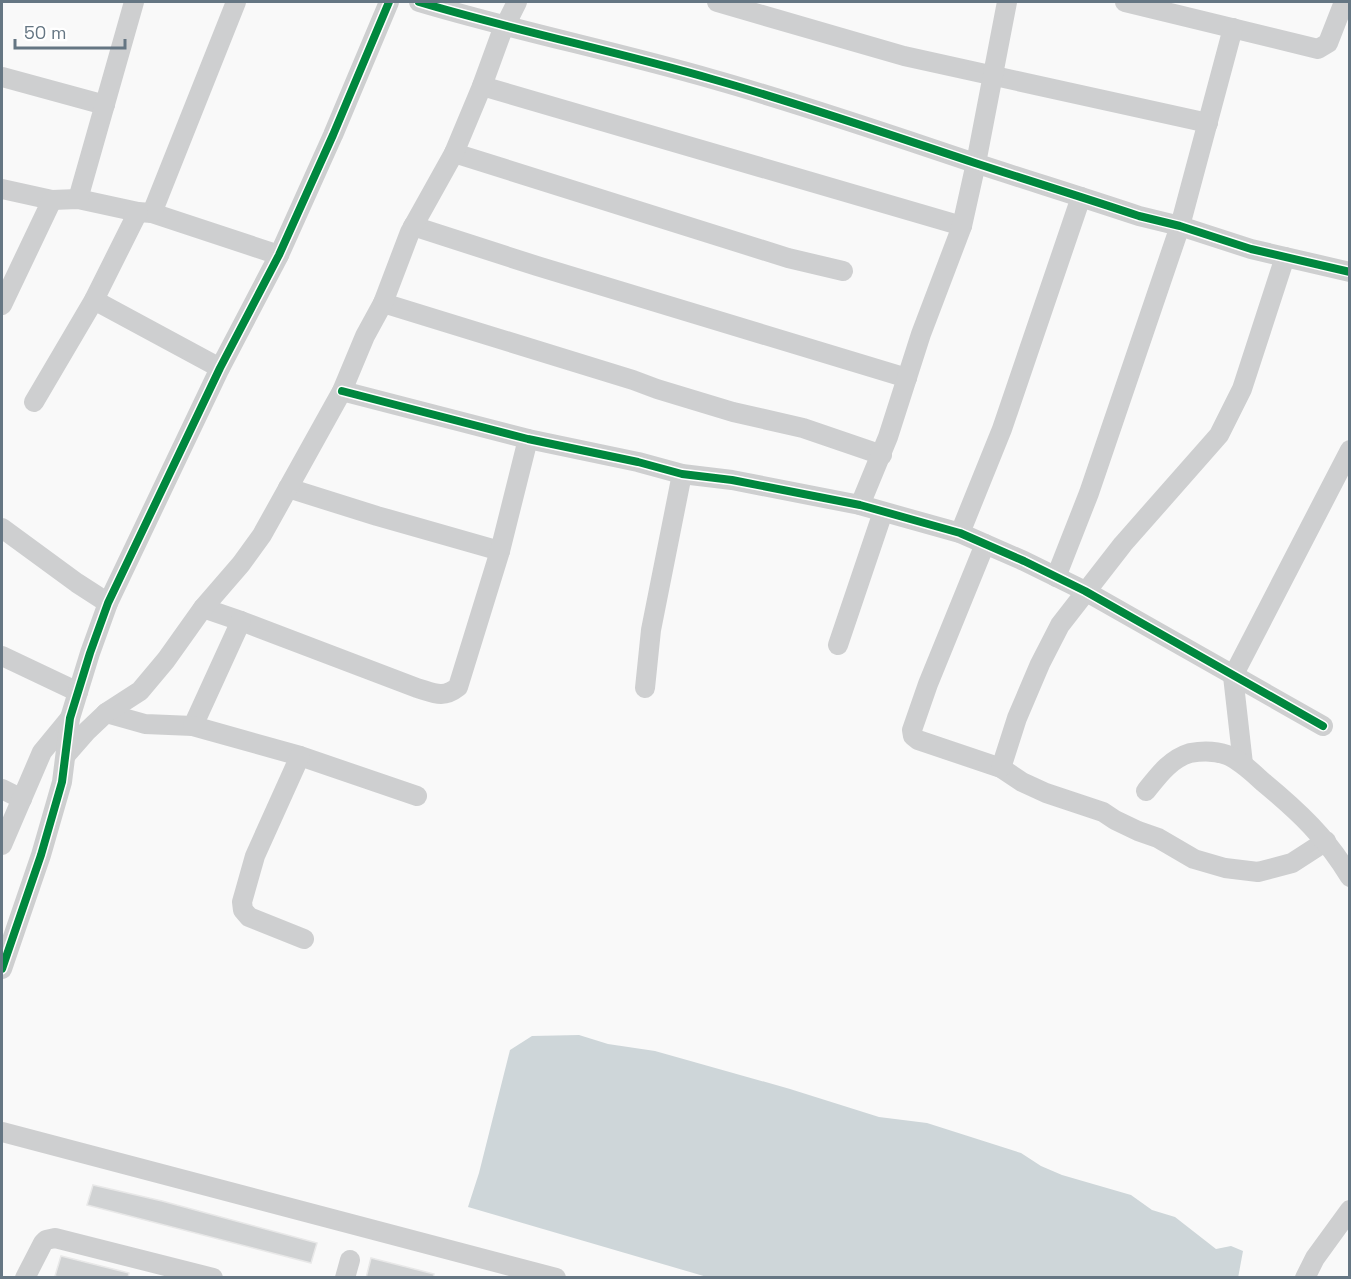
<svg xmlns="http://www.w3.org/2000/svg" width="1351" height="1279" font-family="'Space Grotesk',sans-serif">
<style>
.water{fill:#ced6d9}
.building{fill:#d0d2d3;stroke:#e8e8e8;stroke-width:1.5}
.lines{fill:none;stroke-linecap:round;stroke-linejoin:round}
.minor{stroke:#cecfd0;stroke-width:20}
.cycleway-casing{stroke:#fff;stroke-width:11}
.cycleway{stroke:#00873e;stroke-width:8}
</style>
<rect width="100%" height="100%" fill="#f9f9f9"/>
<path class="water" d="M 579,1035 L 608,1044 L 655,1051 L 790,1089 L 879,1117 L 927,1123 L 1021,1153 L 1041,1166 L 1062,1175 L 1131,1195 L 1152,1210 L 1175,1217 L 1216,1249 L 1231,1246 L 1243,1251 L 1238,1278 L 707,1277 L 468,1207 L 479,1173 L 510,1050 L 532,1036 Z"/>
<g class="building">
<path d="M 93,1185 L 162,1201 L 317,1243 L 311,1263 L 87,1205 Z"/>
<path d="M 61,1256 L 129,1273 L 128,1278 L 62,1278 L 55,1276 Z"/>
<path d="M 371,1258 L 434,1274 L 433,1278 L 366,1278 Z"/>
</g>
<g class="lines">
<g class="minor">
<path d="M 419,2 C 516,31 615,51 712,79 C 801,104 888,134 975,163 C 1030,181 1085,198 1139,216 L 1180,226 L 1251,249 L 1350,272"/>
<path d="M 717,2 L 904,56 L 1208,123"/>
<path d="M 1125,2 L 1318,49 L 1328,43 L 1344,2"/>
<path d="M 2,77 L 105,105"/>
<path d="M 482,86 L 962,226"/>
<path d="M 454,153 L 788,258 L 843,271"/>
<path d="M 2,189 L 52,200 L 78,199 L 138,212 L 152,213 L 279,255"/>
<path d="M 78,199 L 134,2"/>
<path d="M 152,213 L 236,2"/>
<path d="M 413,226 L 537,266 L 907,378"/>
<path d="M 94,300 L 220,368"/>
<path d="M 383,303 L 633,380 L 657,389 L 733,412 L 803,428 L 882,455"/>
<path d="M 2,305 L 52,200"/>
<path d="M 342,391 L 528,439 L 638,462 L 682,474 L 732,480 L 860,505 L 960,533 L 1024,561 L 1085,591 L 1323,726"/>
<path d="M 34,402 L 94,300 L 138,212"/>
<path d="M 288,488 L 377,516 L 500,551"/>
<path d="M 860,505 L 888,437 L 921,334 L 962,226 L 976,163 L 1007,2"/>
<path d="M 2,528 L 77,583 L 108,603"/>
<path d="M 960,533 L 1002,429 L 1081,197"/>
<path d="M 985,544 L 928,684 L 912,730 L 913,736 L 918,740 L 1001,768 L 1022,782 L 1046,793 L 1103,812 L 1115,820 L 1138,831 L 1158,838 L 1194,859 L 1225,868 L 1258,872 L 1292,863 L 1326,841"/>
<path d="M 1056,577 L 1089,493 L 1180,226 L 1233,28"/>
<path d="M 203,608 L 241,621 L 417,688 C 434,693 443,699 458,687 L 500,551 L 528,439"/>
<path d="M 838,645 L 883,512"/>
<path d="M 2,656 L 78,692"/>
<path d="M 645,688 L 651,630 L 682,474"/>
<path d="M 106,713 L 145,724 L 193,726 L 241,621"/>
<path d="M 193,726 L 300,756 L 417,796"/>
<path d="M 66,755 L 87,731 L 106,713 L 140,691 L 166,660 L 203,608 L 241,564 L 262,535 L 342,391 L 365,336 L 383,303 L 410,232 L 454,153 L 482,86 L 501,34 L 517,2"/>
<path d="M 300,756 L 255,856 L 242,902 L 243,910 L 249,917 L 304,939"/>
<path d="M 1243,764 L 1233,676 L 1350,450"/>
<path d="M 1001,768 L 1017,718 L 1040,664 L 1060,625 L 1123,544 L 1219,435 L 1242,389 L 1285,257"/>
<path d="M 2,789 L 22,799"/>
<path d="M 1146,791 C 1158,776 1170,759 1190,753 C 1201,751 1216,751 1227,755 C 1241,761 1252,772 1263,782 C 1298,811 1327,838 1350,877"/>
<path d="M 2,845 L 42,752 L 70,718"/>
<path d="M 2,969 L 41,855 L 62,782 L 70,718 L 90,653 L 108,603 L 220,368 L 279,255 L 333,135 L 389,2"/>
<path d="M 2,1132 L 556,1278"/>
<path d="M 25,1278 L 43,1243 L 46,1240 L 55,1238 L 213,1278"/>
<path d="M 345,1278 L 350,1260"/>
<path d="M 1305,1278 L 1315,1258 L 1350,1210"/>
</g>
<g class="cycleway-casing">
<g id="cycleway">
<path d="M 419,2 C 516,31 615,51 712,79 C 801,104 888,134 975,163 C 1030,181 1085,198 1139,216 L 1180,226 L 1251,249 L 1350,272"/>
<path d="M 342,391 L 528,439 L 638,462 L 682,474 L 732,480 L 860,505 L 960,533 L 1024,561 L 1085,591 L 1323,726"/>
<path d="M 2,969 L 41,855 L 62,782 L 70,718 L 90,653 L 108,603 L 220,368 L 279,255 L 333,135 L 389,2"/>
</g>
</g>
<use href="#cycleway" class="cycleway"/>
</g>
<rect width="1351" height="1279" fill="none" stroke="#657683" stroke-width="6"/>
<path d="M15 39v9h110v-9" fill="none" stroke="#657683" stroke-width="3"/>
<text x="24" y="39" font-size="18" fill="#657683" stroke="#ffffff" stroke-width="4.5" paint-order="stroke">50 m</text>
</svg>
